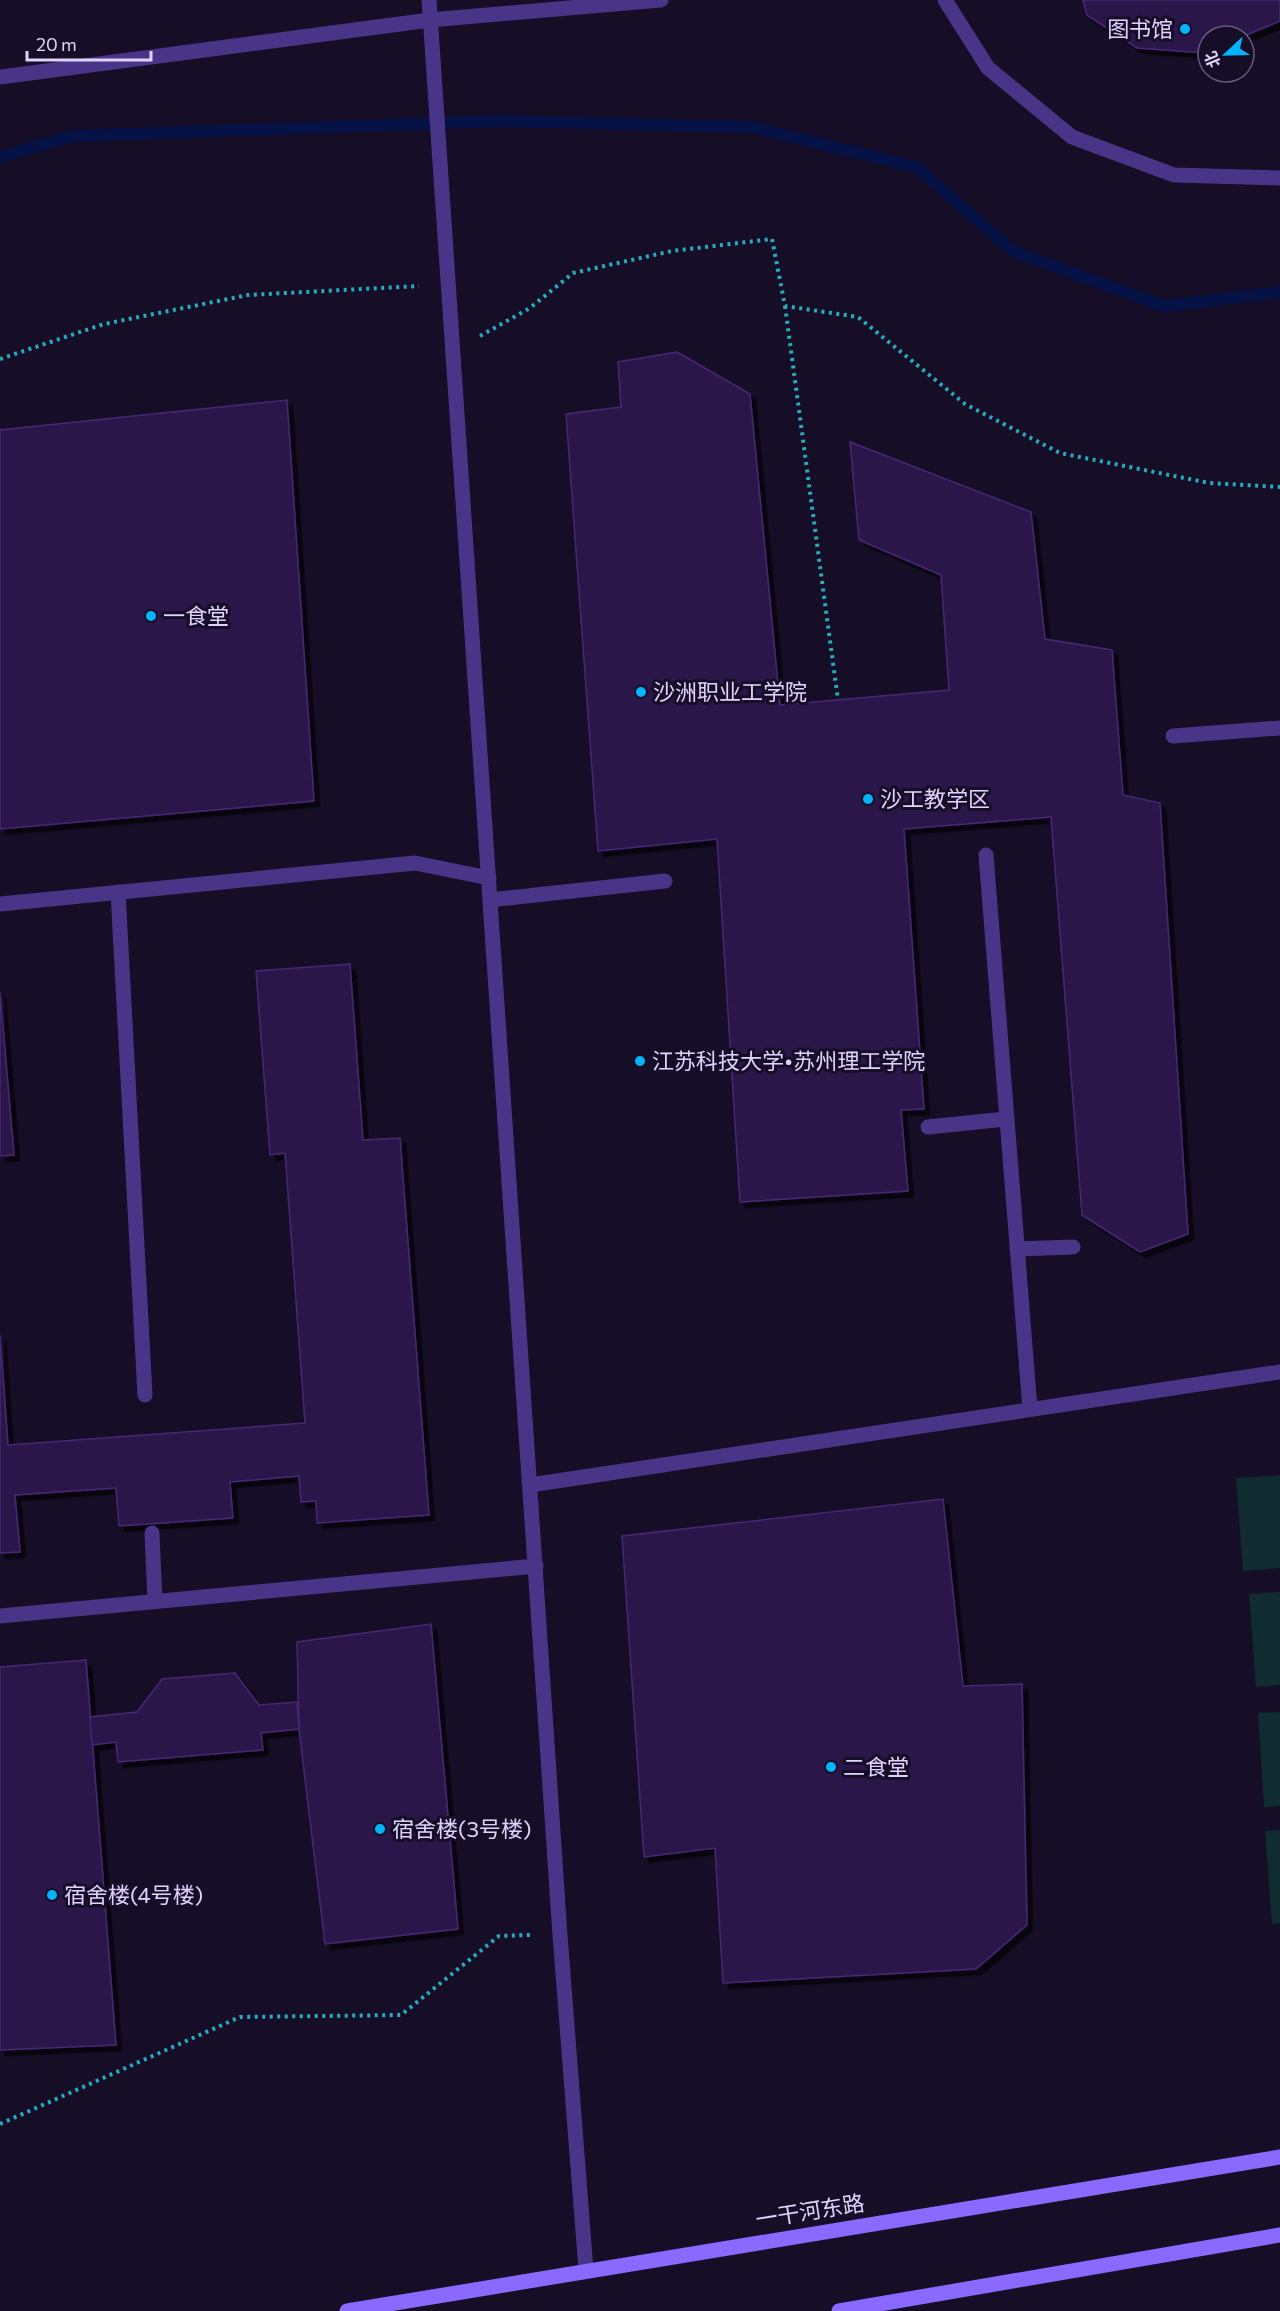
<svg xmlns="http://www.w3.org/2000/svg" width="1280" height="2311" font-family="Commissioner,'Noto Sans SC',sans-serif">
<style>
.green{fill:#102c30}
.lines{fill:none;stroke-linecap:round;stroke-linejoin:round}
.stream{stroke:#061246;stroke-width:12}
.building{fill:#2b1848;stroke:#462876;stroke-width:1.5;filter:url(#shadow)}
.path{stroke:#27acbe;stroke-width:4;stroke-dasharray:3 4.5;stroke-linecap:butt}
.street{stroke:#483588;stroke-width:15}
.secondary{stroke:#8969ff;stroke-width:15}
.poi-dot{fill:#00b5fd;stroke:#160d26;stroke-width:2}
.labels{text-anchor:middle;stroke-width:6;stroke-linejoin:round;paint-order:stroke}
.poi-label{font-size:22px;fill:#e0d2ff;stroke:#160d26;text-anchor:start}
.street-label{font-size:22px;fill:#e0d2ff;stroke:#160d26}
</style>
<defs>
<filter id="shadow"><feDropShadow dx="5.5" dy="5.5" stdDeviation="0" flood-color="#0009"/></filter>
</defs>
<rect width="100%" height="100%" fill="#160d26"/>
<g class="green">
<path d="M 1280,1475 L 1280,1568 L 1243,1571 L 1236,1478 Z"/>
<path d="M 1280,1592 L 1280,1685 L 1256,1687 L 1249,1594 Z"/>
<path d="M 1280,1712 L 1280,1806 L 1264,1807 L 1258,1713 Z"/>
<path d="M 1280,1830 L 1280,1923 L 1272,1924 L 1265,1831 Z"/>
</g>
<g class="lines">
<path class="stream" d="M 0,157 L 73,136 L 501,121 L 751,127 L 916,167 L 1014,252 L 1164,306 L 1280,292"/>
</g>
<g class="building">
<path d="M 1083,0 L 1280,0 L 1280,21 L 1244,36 L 1208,36 L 1208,52 L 1206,53 L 1137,48 L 1087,15 Z"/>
<path d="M 677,352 L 750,394 L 780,705 L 949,690 L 941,575 L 859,540 L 850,442 L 1031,512 L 1045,639 L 1112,650 L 1123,795 L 1160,803 L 1188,1234 L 1140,1252 L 1082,1215 L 1051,817 L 904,829 L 924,1109 L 901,1110 L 908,1191 L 740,1202 L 717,839 L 598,851 L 566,414 L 621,407 L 618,362 Z"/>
<path d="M 287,400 L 314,801 L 0,829 L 0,430 Z"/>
<path d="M 350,964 L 363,1140 L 400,1138 L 429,1515 L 317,1523 L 316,1501 L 301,1502 L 299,1476 L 230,1482 L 233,1518 L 119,1526 L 116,1488 L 15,1495 L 20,1552 L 0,1553 L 0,1335 L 8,1445 L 305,1423 L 285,1153 L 270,1155 L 256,971 Z"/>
<path d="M 0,992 L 14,1155 L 0,1156 Z"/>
<path d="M 943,1499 L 963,1686 L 1022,1684 L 1027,1925 L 976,1969 L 723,1983 L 715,1848 L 644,1857 L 622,1536 Z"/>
<path d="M 431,1624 L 458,1929 L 325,1944 L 299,1729 L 297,1642 Z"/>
<path d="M 86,1660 L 116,2045 L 0,2050 L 0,1667 Z"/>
<path d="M 235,1673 L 259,1705 L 297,1702 L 299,1729 L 261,1733 L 263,1750 L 118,1762 L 116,1742 L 92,1745 L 90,1717 L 137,1712 L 162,1679 Z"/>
</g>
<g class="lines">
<g class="path">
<path d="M 785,306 L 838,700"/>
<path d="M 480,336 L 530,308 L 573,273 L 672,251 L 772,239 L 785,306 L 858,317 L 965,404 L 1060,453 L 1209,483 L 1280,487"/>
<path d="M 0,359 L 104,324 L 248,295 L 419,286"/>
<path d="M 0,2124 L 240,2017 L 401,2015 L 499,1936 L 530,1935"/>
</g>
<g class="street">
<path d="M 429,0 L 560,1935 L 586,2270"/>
<path d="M 945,0 L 988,68 L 1072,137 L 1174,175 L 1280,178"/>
<path d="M 0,77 L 430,20 L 661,0"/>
<path d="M 1173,736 L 1280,728"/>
<path d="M 986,855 L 1030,1409"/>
<path d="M 118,892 L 145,1395"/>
<path d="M 490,900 L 665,881"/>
<path d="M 0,904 L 415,863 L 489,878"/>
<path d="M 928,1127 L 1006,1119"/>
<path d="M 1017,1249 L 1073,1247"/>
<path d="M 530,1485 L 1280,1372"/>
<path d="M 152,1533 L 155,1601"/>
<path d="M 0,1616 L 536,1566"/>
</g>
<g class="secondary">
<path d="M 347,2311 L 1280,2157"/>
<path d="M 839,2311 L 1280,2235"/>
</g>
</g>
<g class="poi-dot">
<circle cx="1185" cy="29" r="6"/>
<circle cx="151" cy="616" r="6"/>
<circle cx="641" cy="692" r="6"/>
<circle cx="868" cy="799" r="6"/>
<circle cx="640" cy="1061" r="6"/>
<circle cx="831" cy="1767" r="6"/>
<circle cx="380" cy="1829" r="6"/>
<circle cx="52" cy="1895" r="6"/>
</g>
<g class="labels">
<g class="poi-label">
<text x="1173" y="37" text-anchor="end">图书馆</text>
<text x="163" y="624">一食堂</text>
<text x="653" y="700">沙洲职业工学院</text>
<text x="880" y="807">沙工教学区</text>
<text x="652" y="1069">江苏科技大学•苏州理工学院</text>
<text x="843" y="1775">二食堂</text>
<text x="392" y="1837">宿舍楼(3号楼)</text>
<text x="64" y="1903">宿舍楼(4号楼)</text>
</g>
<g class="street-label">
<text transform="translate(810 2211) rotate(-9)" y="8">一干河东路</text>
</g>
</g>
<g transform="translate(1226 54) rotate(248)"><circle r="28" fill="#160d26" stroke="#675c7d" stroke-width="1.5"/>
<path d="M0-4.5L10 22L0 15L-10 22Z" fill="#00b5fd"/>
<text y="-9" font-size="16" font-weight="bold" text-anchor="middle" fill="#e0d2ff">北</text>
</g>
<path d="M27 51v9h124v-9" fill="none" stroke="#e0d2ff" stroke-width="3"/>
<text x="36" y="51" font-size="18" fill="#e0d2ff" stroke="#160d26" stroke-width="4.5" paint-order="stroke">20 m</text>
</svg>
